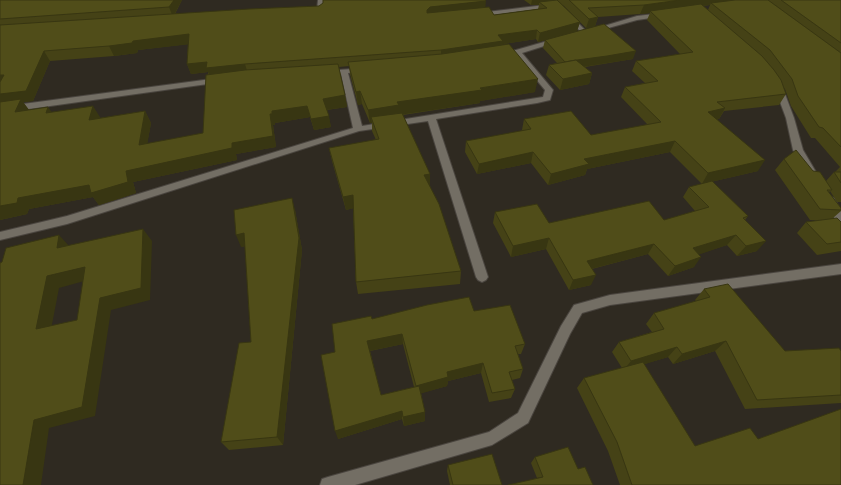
<svg xmlns="http://www.w3.org/2000/svg" width="841" height="485" font-family="'Varela Round',sans-serif">
<style>
.lines{fill:none;stroke-linecap:round;stroke-linejoin:round}
.minor-casing{stroke:#4a453f;stroke-width:2}
.minor{fill:#736e64;fill-rule:evenodd}
.wall{fill:#454216;fill-rule:evenodd}
.shaded-wall{fill:#383612}
.building{fill:#504d19;stroke:#383612;fill-rule:evenodd}
</style>
<rect width="100%" height="100%" fill="#2f2a21"/>
<g class="lines">
<g class="minor-casing">
<g id="minor">
<path d="M 318,0 L 324,0 L 323,12 L 320,14 L 310,13 L 310,11 L 317,10 Z"/>
<path d="M 553,4 L 556,6 L 555,7 L 478,17 L 475,15 L 478,13 Z"/>
<path d="M 663,13 L 665,14 L 665,16 L 637,20 L 594,32 L 591,30 L 637,16 Z"/>
<path d="M 566,15 L 570,15 L 586,31 L 586,33 L 582,33 L 566,17 Z"/>
<path d="M 558,38 L 560,39 L 560,41 L 522,53 L 553,90 L 550,100 L 537,103 L 436,119 L 488,277 L 486,280 L 482,282 L 478,280 L 476,277 L 428,121 L 359,131 L 67,224 L 0,240 L 0,232 L 67,216 L 353,128 L 341,74 L 326,75 L 322,73 L 323,71 L 366,68 L 366,72 L 348,73 L 362,126 L 543,97 L 545,90 L 515,54 L 501,56 L 497,54 L 498,52 L 516,50 Z"/>
<path d="M 219,78 L 223,80 L 222,82 L 0,113 L 0,107 Z"/>
<path d="M 775,84 L 781,84 L 782,86 L 794,118 L 803,150 L 816,172 L 814,174 L 808,174 L 793,150 L 786,118 L 774,86 Z"/>
<path d="M 830,197 L 834,198 L 841,211 L 841,224 L 837,223 L 825,201 L 826,198 Z"/>
<path d="M 841,264 L 841,274 L 610,305 L 582,313 L 570,334 L 528,423 L 492,445 L 355,485 L 320,485 L 322,479 L 328,477 L 489,432 L 518,413 L 561,326 L 574,305 L 610,295 Z"/>
</g>
</g>
<use href="#minor" class="minor"/>
</g>
<g class="wall">
<path d="M 0,0 L 182,0 L 175,14 L 485,7 L 494,15 L 538,9 L 539,5 L 531,5 L 524,0 L 841,0 L 841,202 L 837,202 L 830,191 L 829,193 L 841,208 L 841,211 L 833,218 L 841,222 L 841,251 L 817,255 L 797,233 L 806,222 L 823,220 L 810,220 L 775,170 L 784,159 L 813,171 L 826,181 L 834,172 L 835,172 L 840,167 L 815,138 L 811,138 L 791,106 L 785,89 L 783,87 L 786,94 L 779,105 L 724,111 L 719,119 L 717,119 L 758,171 L 702,184 L 670,152 L 587,169 L 585,175 L 548,185 L 531,163 L 477,174 L 465,152 L 466,141 L 522,131 L 522,130 L 524,119 L 591,135 L 648,125 L 621,97 L 625,87 L 645,83 L 632,71 L 636,61 L 680,54 L 647,20 L 650,13 L 640,14 L 598,17 L 595,26 L 586,28 L 564,6 L 562,5 L 580,22 L 577,31 L 538,42 L 536,39 L 503,44 L 502,45 L 535,92 L 480,101 L 480,103 L 403,115 L 430,174 L 430,186 L 461,271 L 460,284 L 358,294 L 356,282 L 353,208 L 346,210 L 332,161 L 329,148 L 376,140 L 372,131 L 372,123 L 370,123 L 362,104 L 358,105 L 350,74 L 349,66 L 339,67 L 345,95 L 347,107 L 327,110 L 331,127 L 314,130 L 310,117 L 275,123 L 275,125 L 273,125 L 276,147 L 236,154 L 237,160 L 133,182 L 136,193 L 99,205 L 93,197 L 29,209 L 27,214 L 0,220 ZM 710,5 L 708,10 L 703,6 ZM 188,44 L 187,64 L 191,74 L 208,72 L 208,74 L 203,133 L 147,144 L 151,123 L 145,111 L 100,118 L 100,117 L 29,110 L 23,102 L 33,101 L 50,61 L 114,56 L 137,53 L 138,50 Z"/>
<path d="M 545,40 L 633,59 L 585,67 L 592,73 L 589,84 L 560,90 L 546,75 L 549,65 L 557,63 L 543,48 Z"/>
<path d="M 689,187 L 748,216 L 745,220 L 757,251 L 737,256 L 727,245 L 699,254 L 694,267 L 668,276 L 648,254 L 592,269 L 591,285 L 569,290 L 546,249 L 511,257 L 493,223 L 495,212 L 549,223 L 664,220 L 695,211 L 683,197 Z"/>
<path d="M 295,210 L 302,250 L 283,445 L 229,450 L 221,442 L 251,342 L 245,246 L 241,247 Z"/>
<path d="M 704,289 L 785,351 L 841,351 L 841,403 L 745,409 L 715,351 L 673,364 L 668,357 L 644,364 L 695,446 L 758,439 L 841,485 L 620,485 L 608,451 L 577,388 L 584,378 L 622,368 L 612,352 L 619,342 L 652,332 L 646,324 L 654,313 L 696,301 L 695,300 Z"/>
<path d="M 474,311 L 525,344 L 521,354 L 518,354 L 523,369 L 520,378 L 512,380 L 515,389 L 511,398 L 489,402 L 481,373 L 448,381 L 447,386 L 421,393 L 425,412 L 425,421 L 404,426 L 402,419 L 338,439 L 335,352 L 372,319 ZM 403,344 L 414,387 L 381,395 L 370,351 Z"/>
<path d="M 535,457 L 578,469 L 537,478 L 531,463 Z"/>
<path d="M 448,465 L 502,485 L 450,485 L 447,471 Z"/>
</g>
<g class="shaded-wall">
<path d="M 174,0 L 182,0 L 173,17 L 169,7 Z"/>
<path d="M 532,0 L 558,0 L 558,3 L 539,2 L 539,5 L 531,5 Z"/>
<path d="M 680,0 L 744,0 L 711,3 L 710,5 L 652,12 L 650,11 L 650,13 L 640,14 L 644,5 Z"/>
<path d="M 486,1 L 485,10 L 426,19 L 427,10 L 430,7 Z"/>
<path d="M 598,17 L 595,26 L 586,28 L 589,19 Z"/>
<path d="M 580,22 L 577,31 L 538,42 L 540,33 Z"/>
<path d="M 537,30 L 536,39 L 503,44 L 502,51 L 441,60 L 441,50 L 498,35 Z"/>
<path d="M 189,34 L 192,44 L 138,50 L 137,53 L 114,56 L 109,46 L 133,41 Z"/>
<path d="M 44,51 L 50,61 L 33,101 L 23,102 L 29,110 L 24,123 L 0,104 L 0,94 Z"/>
<path d="M 636,51 L 633,59 L 563,70 L 565,62 Z"/>
<path d="M 207,62 L 245,64 L 248,74 L 210,78 L 208,72 L 191,74 L 187,64 Z"/>
<path d="M 592,73 L 589,84 L 560,90 L 563,79 Z"/>
<path d="M 0,75 L 4,75 L 0,86 Z"/>
<path d="M 538,79 L 535,92 L 480,101 L 480,103 L 399,115 L 371,117 L 372,123 L 370,123 L 368,110 L 397,102 Z"/>
<path d="M 360,91 L 362,104 L 358,105 L 356,92 Z"/>
<path d="M 345,95 L 347,107 L 325,110 L 323,99 Z"/>
<path d="M 93,106 L 100,117 L 97,131 L 89,120 Z"/>
<path d="M 307,106 L 310,117 L 275,123 L 275,125 L 273,125 L 276,147 L 236,154 L 237,160 L 133,182 L 136,193 L 99,205 L 93,197 L 29,209 L 27,214 L 0,220 L 0,206 L 18,198 L 126,171 L 232,143 L 270,114 L 272,111 Z"/>
<path d="M 48,107 L 56,118 L 46,113 Z"/>
<path d="M 725,108 L 719,119 L 702,122 L 708,112 Z"/>
<path d="M 145,111 L 151,123 L 145,157 L 139,145 Z"/>
<path d="M 329,116 L 331,127 L 314,130 L 311,119 Z"/>
<path d="M 675,141 L 670,152 L 587,169 L 585,175 L 548,185 L 551,174 L 584,159 Z"/>
<path d="M 533,152 L 531,163 L 477,174 L 479,164 Z"/>
<path d="M 765,160 L 758,171 L 702,184 L 708,173 Z"/>
<path d="M 430,174 L 430,187 L 424,175 Z"/>
<path d="M 353,195 L 355,208 L 346,210 L 343,197 Z"/>
<path d="M 292,198 L 295,210 L 302,250 L 283,445 L 277,437 Z"/>
<path d="M 143,229 L 152,241 L 150,300 L 111,310 L 95,416 L 49,428 L 41,485 L 23,485 L 34,420 L 100,298 Z"/>
<path d="M 244,233 L 249,245 L 241,247 L 236,235 Z"/>
<path d="M 59,235 L 70,247 L 57,248 Z"/>
<path d="M 736,235 L 727,245 L 686,259 L 693,248 Z"/>
<path d="M 549,238 L 546,249 L 511,257 L 513,246 Z"/>
<path d="M 766,241 L 757,251 L 737,256 L 746,246 Z"/>
<path d="M 654,244 L 648,254 L 583,271 L 587,261 Z"/>
<path d="M 701,257 L 694,267 L 668,276 L 675,266 Z"/>
<path d="M 85,267 L 95,278 L 59,288 L 49,340 L 36,329 L 47,276 Z"/>
<path d="M 596,275 L 591,285 L 569,290 L 573,280 Z"/>
<path d="M 402,334 L 403,344 L 369,351 L 367,341 Z"/>
<path d="M 726,341 L 715,351 L 673,364 L 682,354 Z"/>
<path d="M 677,347 L 668,357 L 623,371 L 631,361 Z"/>
<path d="M 483,363 L 481,373 L 448,381 L 447,386 L 416,395 L 416,386 L 447,372 Z"/>
<path d="M 402,411 L 402,419 L 338,439 L 335,431 Z"/>
<path d="M 425,412 L 425,421 L 404,426 L 403,417 Z"/>
</g>
<g class="building">
<path d="M 0,0 L 174,0 L 169,7 L 0,19 Z"/>
<path d="M 323,0 L 485,0 L 486,1 L 430,7 L 427,10 L 427,13 L 489,7 L 494,15 L 547,8 L 539,2 L 557,0 L 580,22 L 540,33 L 537,30 L 498,35 L 503,41 L 441,50 L 245,64 L 206,68 L 207,62 L 187,64 L 189,34 L 133,41 L 132,43 L 109,46 L 44,51 L 26,91 L 0,94 L 0,82 L 4,75 L 0,75 L 0,25 L 249,9 L 319,6 L 323,3 Z"/>
<path d="M 569,0 L 680,0 L 644,5 L 588,8 L 598,17 L 589,19 Z"/>
<path d="M 735,0 L 768,0 L 841,53 L 841,147 L 823,128 L 819,127 L 798,96 L 792,79 L 770,50 L 711,3 Z"/>
<path d="M 781,0 L 841,0 L 841,43 Z"/>
<path d="M 701,4 L 762,56 L 774,70 L 781,80 L 786,94 L 717,102 L 725,108 L 708,112 L 765,160 L 708,173 L 675,141 L 584,159 L 589,164 L 551,174 L 533,152 L 479,164 L 466,141 L 531,129 L 524,119 L 571,111 L 591,135 L 661,122 L 625,87 L 658,81 L 636,61 L 693,52 L 650,11 Z"/>
<path d="M 604,24 L 636,51 L 607,56 L 577,60 L 576,60 L 565,62 L 545,40 Z"/>
<path d="M 509,44 L 538,79 L 480,88 L 482,90 L 397,102 L 399,105 L 368,110 L 360,91 L 356,92 L 348,62 L 442,54 Z"/>
<path d="M 576,60 L 592,73 L 563,79 L 549,65 Z"/>
<path d="M 338,64 L 345,95 L 323,99 L 329,116 L 311,119 L 307,106 L 272,111 L 272,114 L 270,114 L 273,136 L 232,143 L 232,148 L 126,171 L 128,182 L 91,193 L 89,185 L 18,198 L 17,203 L 0,206 L 0,102 L 21,99 L 15,112 L 48,107 L 46,113 L 93,106 L 89,120 L 145,111 L 139,145 L 203,133 L 206,75 L 245,70 Z"/>
<path d="M 402,113 L 430,174 L 424,175 L 439,204 L 461,271 L 356,282 L 353,195 L 343,197 L 329,148 L 379,139 L 371,117 Z"/>
<path d="M 796,150 L 813,171 L 820,172 L 832,190 L 827,190 L 841,208 L 841,210 L 820,209 L 784,159 Z"/>
<path d="M 834,172 L 841,172 L 841,183 Z"/>
<path d="M 712,181 L 748,216 L 743,218 L 766,241 L 746,246 L 736,235 L 693,248 L 701,257 L 675,266 L 654,244 L 587,261 L 596,275 L 573,280 L 549,238 L 513,246 L 495,212 L 537,204 L 549,223 L 649,201 L 664,220 L 709,207 L 689,187 Z"/>
<path d="M 292,198 L 299,238 L 277,437 L 221,442 L 239,343 L 251,342 L 244,233 L 236,235 L 234,210 Z"/>
<path d="M 837,218 L 841,222 L 841,242 L 827,244 L 806,222 Z"/>
<path d="M 143,229 L 141,288 L 100,298 L 82,407 L 34,420 L 23,485 L 0,485 L 0,263 L 2,262 L 6,248 L 59,235 L 57,248 ZM 85,267 L 77,320 L 36,329 L 47,276 Z"/>
<path d="M 728,284 L 785,351 L 839,348 L 841,351 L 841,395 L 757,400 L 726,341 L 682,354 L 677,347 L 631,361 L 619,342 L 664,329 L 654,313 L 710,297 L 704,289 Z"/>
<path d="M 469,297 L 474,311 L 510,305 L 525,344 L 515,346 L 523,369 L 509,372 L 515,389 L 492,393 L 483,363 L 447,372 L 448,377 L 416,386 L 402,334 L 367,341 L 381,395 L 419,386 L 425,412 L 403,417 L 402,411 L 335,431 L 321,355 L 335,352 L 332,324 L 371,316 L 372,319 L 427,305 Z"/>
<path d="M 643,362 L 695,446 L 750,428 L 758,439 L 841,409 L 841,485 L 632,485 L 617,442 L 584,378 Z"/>
<path d="M 568,447 L 578,469 L 585,467 L 593,485 L 508,485 L 543,477 L 535,457 Z"/>
<path d="M 492,454 L 502,485 L 453,485 L 448,465 Z"/>
</g>
</svg>
